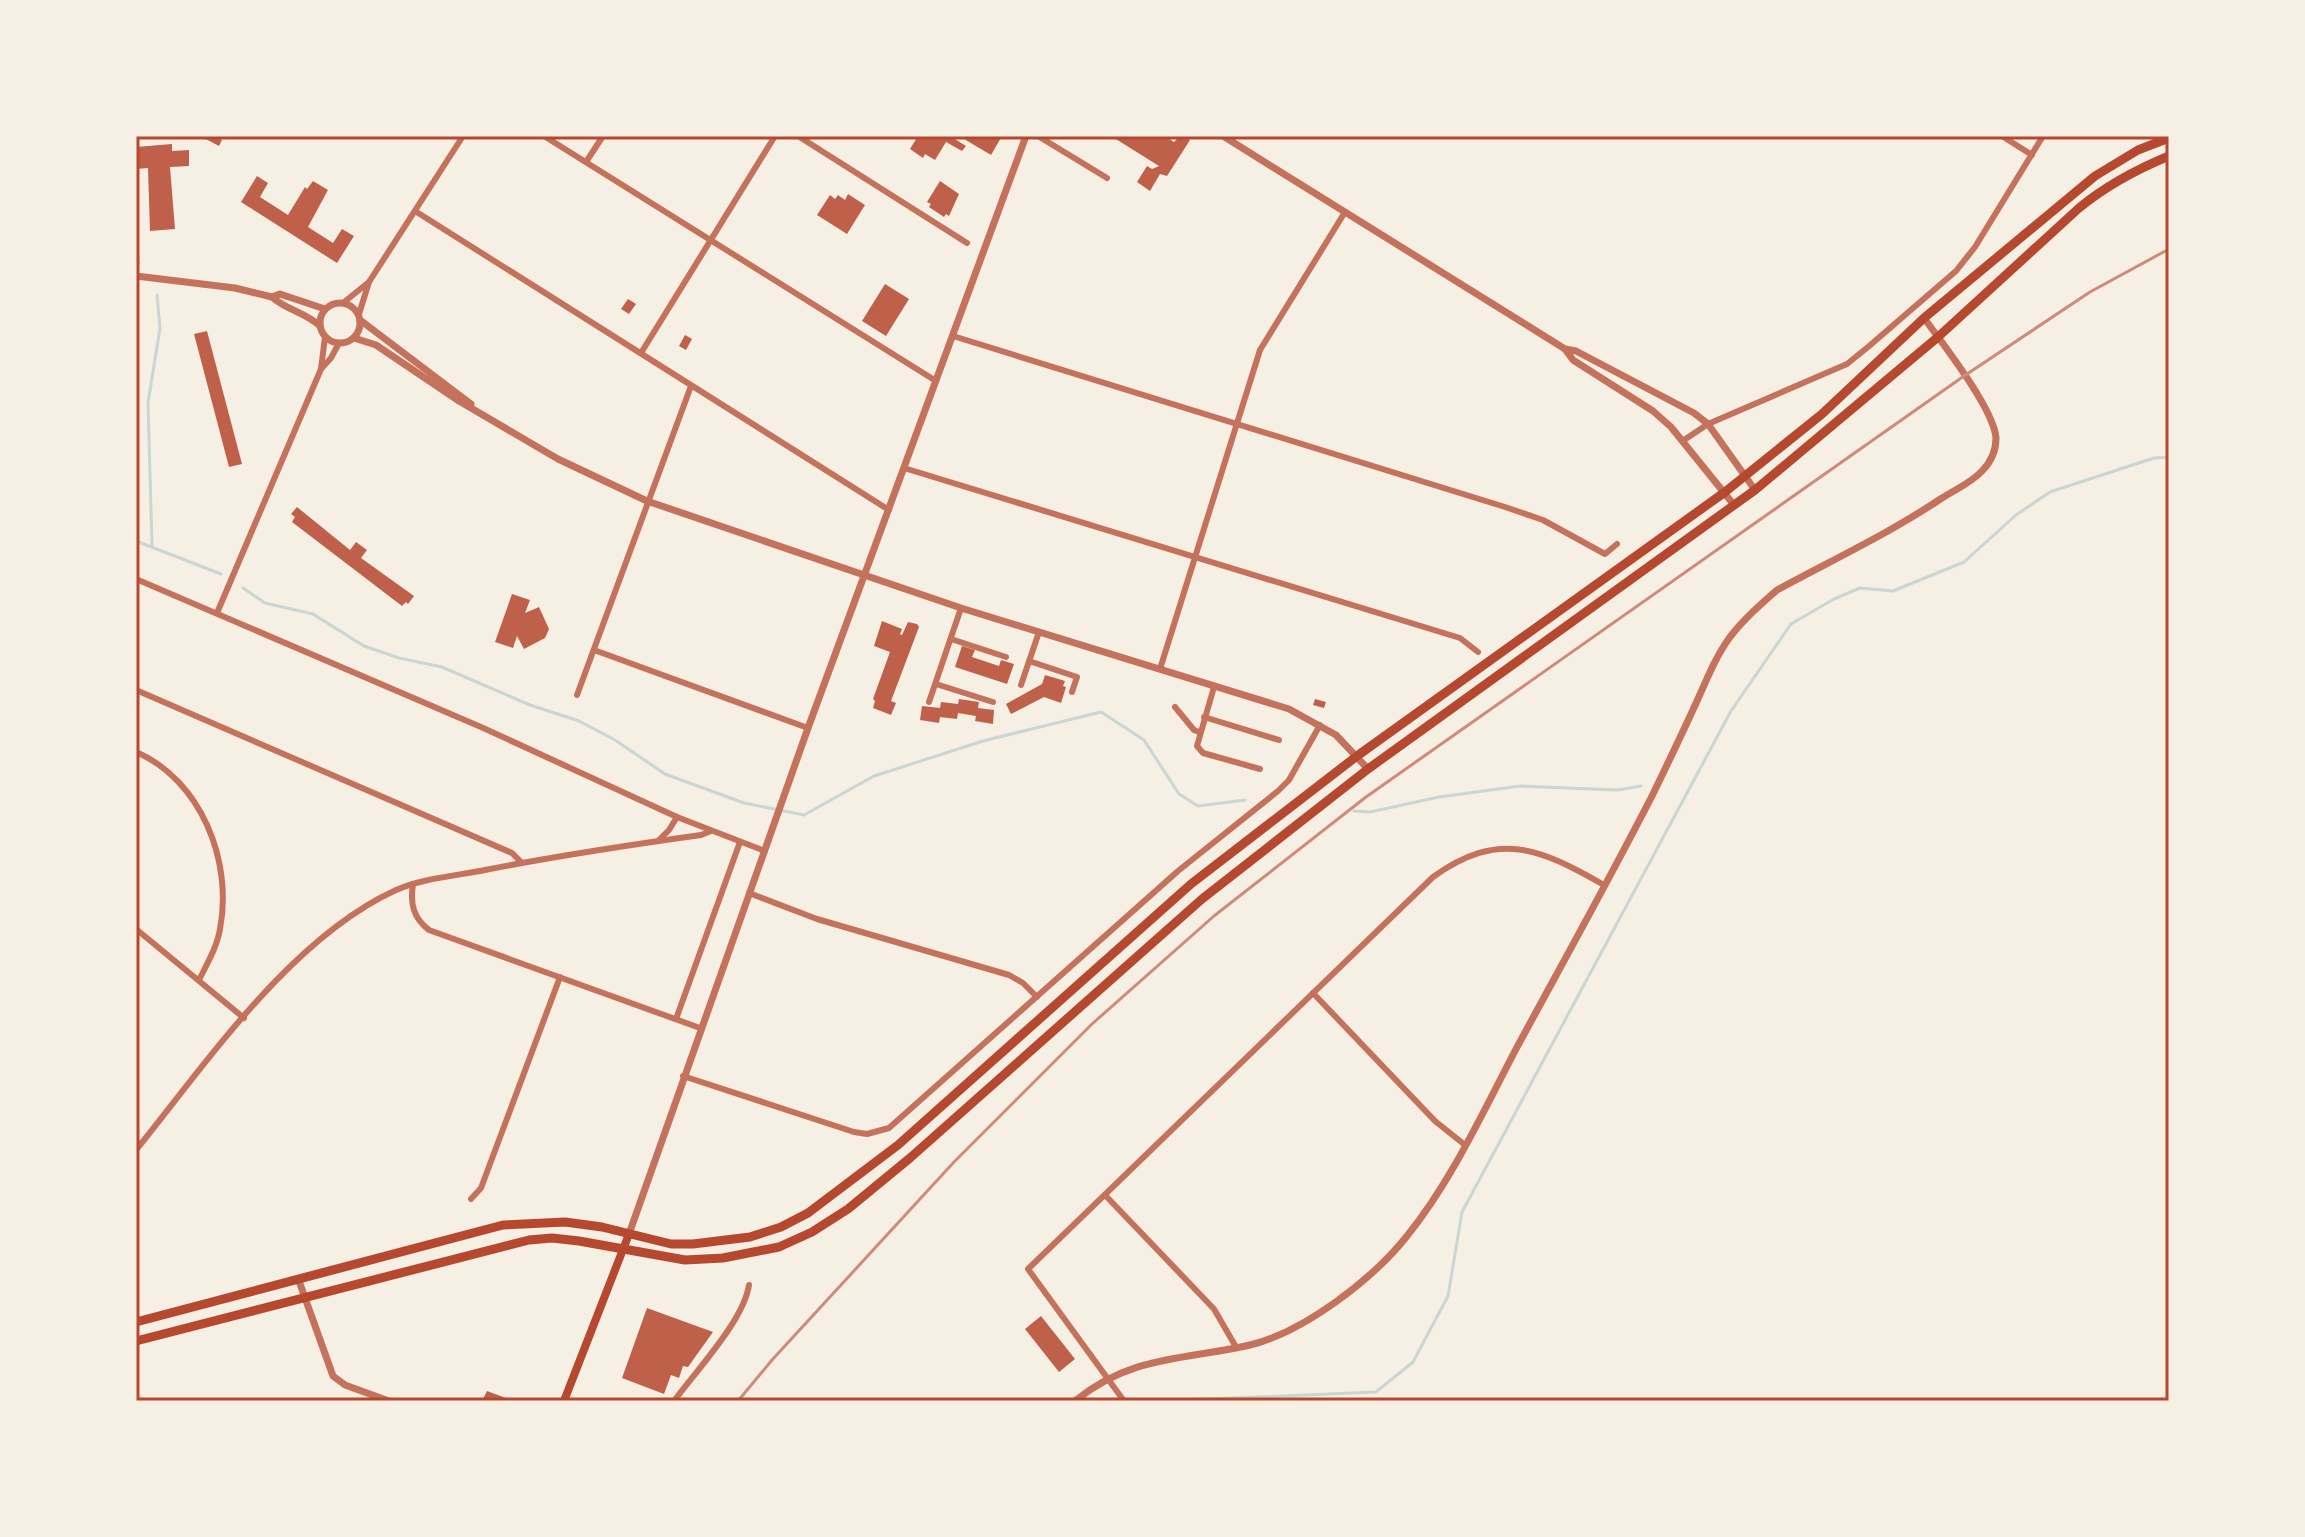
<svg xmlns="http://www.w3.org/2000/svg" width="2305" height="1537" font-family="Cabin,sans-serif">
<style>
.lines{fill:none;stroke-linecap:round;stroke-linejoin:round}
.stream{stroke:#c9d6d2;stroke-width:3}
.building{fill:#bf614a}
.minor{stroke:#c5725c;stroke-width:6}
.tertiary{stroke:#c5725c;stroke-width:7}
.secondary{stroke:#b5482f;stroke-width:8}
.primary{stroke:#b5482f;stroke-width:9}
.rail{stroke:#cf8b77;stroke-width:3}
.neatline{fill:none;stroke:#b5482f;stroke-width:3}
</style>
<rect width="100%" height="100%" fill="#f6efe4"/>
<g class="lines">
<g class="stream">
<path d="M 136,258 L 139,263"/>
<path d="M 136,541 L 221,574"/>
<path d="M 152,545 L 148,403 L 160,328 L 157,295"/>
<path d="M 243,588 L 265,603 L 313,614 L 364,646 L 399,658 L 442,667 L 530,705 L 579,721 L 615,740 L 665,774 L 744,803 L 804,815 L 874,776 L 983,741 L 1101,712 L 1144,740 L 1179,794 L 1198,806 L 1245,800"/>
<path d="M 1354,811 L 1370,812 L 1439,797 L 1520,786 L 1618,790 L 1641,786"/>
<path d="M 1159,1401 L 1376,1392 L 1413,1362 L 1448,1296 L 1462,1212 L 1731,711 L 1791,624 L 1834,599 L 1860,588 L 1893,591 L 1964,562 L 2016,515 L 2050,492 L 2154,458 L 2169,457"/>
</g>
</g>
<g class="building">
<path d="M 200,136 L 221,136 L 220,139 L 222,140 L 219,146 Z"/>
<path d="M 918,136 L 950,136 L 966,146 L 962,151 L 946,142 L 935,160 L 925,154 L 923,158 L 910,149 Z"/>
<path d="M 959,136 L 1002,136 L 991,155 Z"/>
<path d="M 1111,136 L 1164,136 L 1174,142 L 1180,136 L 1184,136 L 1190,140 L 1167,176 L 1160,174 L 1150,191 L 1137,182 L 1147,166 L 1152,169 L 1159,166 Z"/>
<path d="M 172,144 L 172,151 L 189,150 L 189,166 L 170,167 L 175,229 L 150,231 L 148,168 L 136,169 L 136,147 Z"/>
<path d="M 257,176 L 268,183 L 260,197 L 288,215 L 305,187 L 307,189 L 313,181 L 328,190 L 308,227 L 333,243 L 342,229 L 354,236 L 337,263 L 241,202 Z"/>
<path d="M 940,181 L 959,194 L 949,216 L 946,214 L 944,217 L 929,207 L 931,204 L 927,202 Z"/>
<path d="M 848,194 L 865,205 L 847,234 L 817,215 L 830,195 L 835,199 L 838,195 L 845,200 Z"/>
<path d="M 885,284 L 909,299 L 886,336 L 862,321 Z"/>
<path d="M 628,299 L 636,304 L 629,314 L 621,309 Z"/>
<path d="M 207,331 L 242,464 L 229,467 L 194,334 Z"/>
<path d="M 685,335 L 692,339 L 686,350 L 679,346 Z"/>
<path d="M 297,507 L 350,550 L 356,542 L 367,550 L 361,558 L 414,596 L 408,604 L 406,602 L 402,606 L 292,522 L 295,517 L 291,514 Z"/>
<path d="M 512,594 L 530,600 L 525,613 L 539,607 L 549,629 L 545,638 L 524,649 L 517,636 L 513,648 L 495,642 Z"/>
<path d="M 882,621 L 902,629 L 900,634 L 902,635 L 908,622 L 917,624 L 919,627 L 891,701 L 896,703 L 891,715 L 873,708 L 875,701 L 873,699 L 890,652 L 874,646 Z"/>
<path d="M 962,646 L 975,650 L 972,657 L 999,666 L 1001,660 L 1014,664 L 1007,684 L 955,667 Z"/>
<path d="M 1045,675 L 1065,681 L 1063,686 L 1066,687 L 1061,703 L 1044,697 L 1011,714 L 1006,704 L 1042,684 Z"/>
<path d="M 959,699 L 979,702 L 978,708 L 994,710 L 993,724 L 975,721 L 976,716 L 958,713 L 957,719 L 940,717 L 939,723 L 920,720 L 922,706 L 940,708 L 941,702 L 958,704 Z"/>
<path d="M 1315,699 L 1326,702 L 1324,708 L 1313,705 Z"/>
<path d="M 647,1308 L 713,1332 L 688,1367 L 683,1366 L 679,1378 L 671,1375 L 664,1394 L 622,1378 Z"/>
<path d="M 1041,1316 L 1075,1359 L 1059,1372 L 1025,1329 Z"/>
<path d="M 487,1391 L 514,1401 L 488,1401 L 483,1399 Z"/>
</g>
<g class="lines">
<g class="minor">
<path d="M 544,136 L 936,381"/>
<path d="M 798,136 L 967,243"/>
<path d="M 1038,136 L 1107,178"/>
<path d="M 2002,136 L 2032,155"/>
<path d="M 586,162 L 603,136"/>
<path d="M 415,211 L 889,510"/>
<path d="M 343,303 L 369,282"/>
<path d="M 359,314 L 369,282 L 463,136"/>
<path d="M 953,336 L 1505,507 L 1543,520 L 1605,554 L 1617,544"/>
<path d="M 641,353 L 775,136"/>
<path d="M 321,369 L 331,358 L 339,343"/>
<path d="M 1684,440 L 1708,424 L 1847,364 L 1868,347 L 1956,271 L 1975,247 L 2043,136"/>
<path d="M 904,468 L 1460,638 L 1478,652"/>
<path d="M 136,579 L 481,727 L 677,817 L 765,851"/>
<path d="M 217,613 L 321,369 L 325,337"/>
<path d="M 951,639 L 1006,657"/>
<path d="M 594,650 L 808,728"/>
<path d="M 1029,661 L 1077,677 L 1072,692"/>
<path d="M 1160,669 L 1260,350 L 1345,212"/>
<path d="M 936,684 L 993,702"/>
<path d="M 1021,685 L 1039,632"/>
<path d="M 1214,687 L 1197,746 L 1203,753 L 1260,769"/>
<path d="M 136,690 L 512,853 L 522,863"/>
<path d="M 577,695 L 691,386"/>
<path d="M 929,702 L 961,608"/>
<path d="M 1175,707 L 1194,730 L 1199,732"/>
<path d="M 1204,717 L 1279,740"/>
<path d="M 136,752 C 201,780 233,861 220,929 C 217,947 207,964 199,980"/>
<path d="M 658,841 L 669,830 L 677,817"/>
<path d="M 413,884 C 410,903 413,918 429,930 L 700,1028"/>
<path d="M 749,893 L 817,919 L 1009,975 L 1023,983 L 1037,997"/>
<path d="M 136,929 L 244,1018"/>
<path d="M 1313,993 L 1435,1121 L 1465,1145"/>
<path d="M 676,1019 L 740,842"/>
<path d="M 683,1076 L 854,1132 L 867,1134 L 889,1128 L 1178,871 L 1278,791 L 1289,780 L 1320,725"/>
<path d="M 136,1150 C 208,1061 291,938 396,890 C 423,878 456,876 485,870 C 556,856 629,845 701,835 L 711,831"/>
<path d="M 1105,1195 L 1214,1309 L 1236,1347"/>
<path d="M 471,1199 L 481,1188 L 560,977"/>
<path d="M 674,1401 C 696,1371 744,1320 749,1285"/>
<path d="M 1124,1401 L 1028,1269 L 1433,877 C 1499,830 1539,848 1604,885"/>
</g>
<g class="tertiary">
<path d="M 1223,136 L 1565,349 L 1573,360 L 1653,411 L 1671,427 L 1734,505"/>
<path d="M 136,276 L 235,288 L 272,297 L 280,294 L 325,309"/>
<path d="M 272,297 C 286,310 305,312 320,326"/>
<circle cx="340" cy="323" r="20"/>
<path d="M 360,320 L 471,404"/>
<path d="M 354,338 L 376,345 L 459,401 L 558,459 L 647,501 L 961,608 L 1289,709 L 1336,735 L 1368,769"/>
<path d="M 1565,349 L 1576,351 L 1694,413 L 1708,424 L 1755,490"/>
<path d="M 629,1234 L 808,728 L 1026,136"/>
<path d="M 299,1281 L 333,1376 L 345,1385 L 389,1401"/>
<path d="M 1075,1401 C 1131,1355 1185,1360 1250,1345 C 1304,1332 1373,1279 1407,1236 C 1452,1180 1483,1112 1516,1049 C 1562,964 1609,880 1653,794 C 1668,763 1683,732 1697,701 C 1707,679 1716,656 1730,637 C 1744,619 1760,605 1777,590 C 1832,560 1890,533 1942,498 C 1956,489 1971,483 1982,471 C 1991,462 1996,451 1996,438 C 1994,409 1943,344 1924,318"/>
</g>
<path class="secondary" d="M 564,1401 L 629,1234"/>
<g class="primary">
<path d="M 136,1322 L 503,1225 L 565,1222 L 602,1227 L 671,1244 L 693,1244 L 750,1237 L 781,1227 L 808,1213 L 898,1145 L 1191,884 L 1357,756 L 1725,492 L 1822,414 L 1924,318 L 2095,176 L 2138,150 L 2169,138"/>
<path d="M 136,1341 L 529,1240 L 552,1238 L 579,1241 L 685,1260 L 723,1258 L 779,1247 L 812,1232 L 848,1209 L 910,1158 L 1202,899 L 1368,769 L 1755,490 L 1938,337 L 2079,208 C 2107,185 2135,170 2169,156"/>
</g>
<path class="rail" d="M 738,1401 L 772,1360 L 954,1162 L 1092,1024 L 1214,916 L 1366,797 L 1964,376 L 2090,292 L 2169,249"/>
</g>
<rect width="2305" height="1537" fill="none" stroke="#f6efe4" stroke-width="276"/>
<rect x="138" y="138" width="2029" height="1261" class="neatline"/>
</svg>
